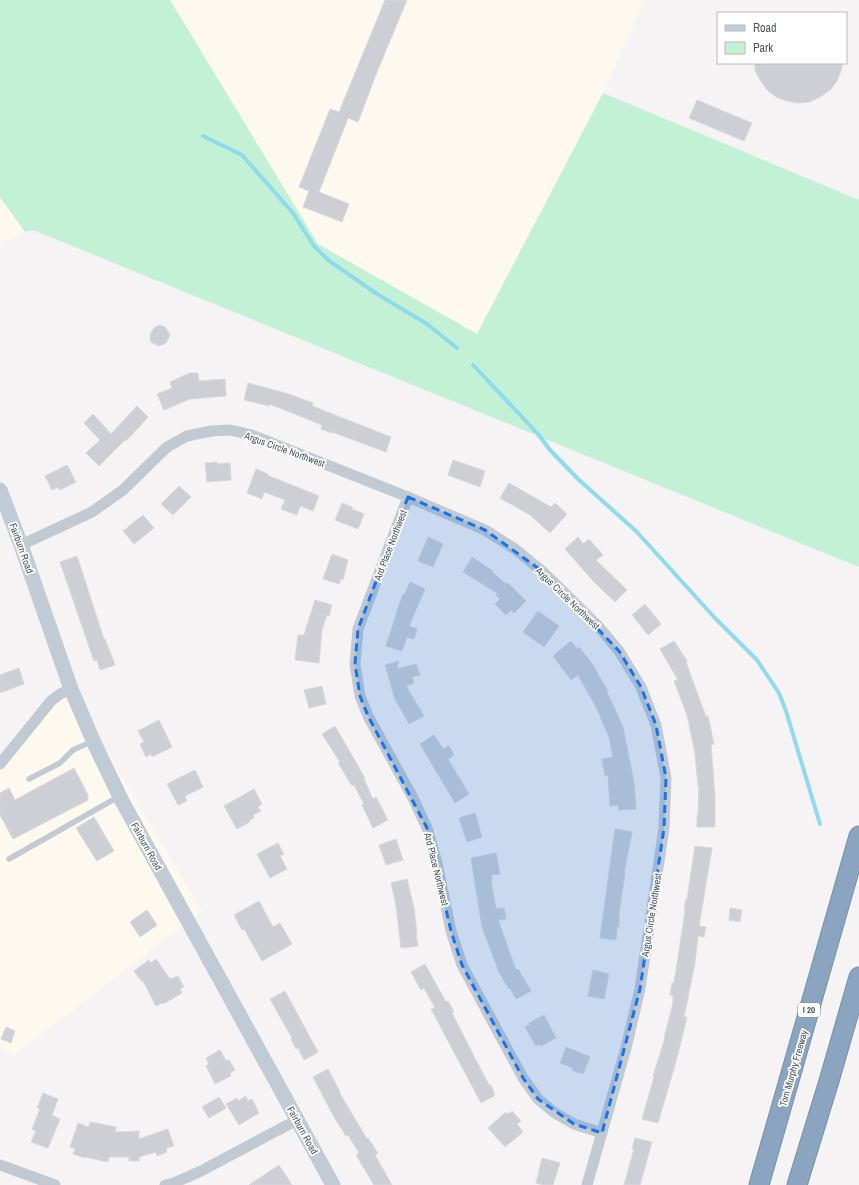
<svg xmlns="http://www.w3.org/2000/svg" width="859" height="1185" viewBox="0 0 859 1185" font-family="'Archivo Narrow',sans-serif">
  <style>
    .commercial { fill: #fdf9ef }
    .green { fill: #c3f1d5 }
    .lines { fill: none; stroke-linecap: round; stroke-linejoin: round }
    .stream { stroke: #90daee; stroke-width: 4 }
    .building { fill: #cdcfd5; stroke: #d7d9de }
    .highway-casing { stroke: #7690ad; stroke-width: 21 }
    .lane { stroke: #c1cad2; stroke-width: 5.5 }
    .street { stroke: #c1cad2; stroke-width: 11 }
    .secondary { stroke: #c1cbd6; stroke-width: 15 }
    .highway { stroke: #8ba5c1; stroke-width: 19 }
    .marked { fill: #1a73e8; fill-opacity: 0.2; stroke: #1a73e8; stroke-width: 3; stroke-dasharray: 8 5; stroke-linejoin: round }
    .labels { text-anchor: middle; stroke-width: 3.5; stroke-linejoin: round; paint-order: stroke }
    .shield { fill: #fff; stroke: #808990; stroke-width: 1 }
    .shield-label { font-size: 9px; font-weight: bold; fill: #4a5661 }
    .street-label { font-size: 10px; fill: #4a5661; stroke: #fff }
  </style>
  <rect width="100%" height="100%" fill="#f5f3f3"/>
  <path class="commercial" d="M 170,0 L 645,0 L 603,93 L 477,334 L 318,244 Z
    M 0,197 L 25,232 L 0,243 Z
    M 68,687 L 202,911 L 13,1056 L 0,1047 L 0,764 Z"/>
  <path class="green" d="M 0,0 L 170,0 L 318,244 L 477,334 L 603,93 L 859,200 L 859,567 L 33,230 L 25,232 L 0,197 Z"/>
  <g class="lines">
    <path class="stream" d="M 203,136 L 242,155 L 293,213 L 303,229 L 314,246 L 328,260 L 377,294 L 427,324 L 457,348
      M 473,365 L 538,434 L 550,450 L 578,479 L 636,531 L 715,618 L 757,660 L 779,693 L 786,711 L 820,824"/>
  </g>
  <path class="building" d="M 385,0 L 407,0 L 377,72 L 358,122 L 348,118 L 319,192 L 349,204 L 342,222 L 303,207 L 309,191 L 299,187 L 330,109 L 339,112 Z
    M 755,63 L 843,63 L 841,71 L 837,81 L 830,90 L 820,97 L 809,102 L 798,103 L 787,101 L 776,97 L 767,90 L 760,80 L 755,70 Z
    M 697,100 L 752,123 L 744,141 L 689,118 Z
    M 159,325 L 165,327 L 170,335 L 166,343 L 159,346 L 151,342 L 150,335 L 154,328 Z
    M 190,373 L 198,373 L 199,381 L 225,379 L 226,396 L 190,399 L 164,410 L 157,394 L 172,388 L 170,382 Z
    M 248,383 L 289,394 L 313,403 L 312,406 L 391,437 L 386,452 L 332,432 L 332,433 L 321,429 L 322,425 L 270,404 L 269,406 L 244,400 Z
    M 137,406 L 148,417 L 126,441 L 125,440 L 99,466 L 86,453 L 100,440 L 84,423 L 93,414 L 111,434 Z
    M 453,460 L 485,471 L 480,487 L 448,475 Z
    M 217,462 L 217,464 L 230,463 L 231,480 L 207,482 L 205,463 Z
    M 67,465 L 76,482 L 60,490 L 58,487 L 52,490 L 45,476 Z
    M 256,469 L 268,474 L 267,475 L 319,496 L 313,511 L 300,506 L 297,515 L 281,509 L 285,500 L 264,492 L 262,499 L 247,493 Z
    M 509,483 L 551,507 L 555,503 L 567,514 L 550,533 L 530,515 L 500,498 Z
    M 179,486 L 191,497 L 173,515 L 161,504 Z
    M 342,503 L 352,507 L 352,509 L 364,514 L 358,529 L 335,520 Z
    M 143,515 L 154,528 L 134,544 L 123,531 Z
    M 428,537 L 443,544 L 433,567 L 418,561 Z
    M 578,537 L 583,544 L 589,539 L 603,555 L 596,560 L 627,590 L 615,602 L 594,582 L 565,549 Z
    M 332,554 L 348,560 L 343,580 L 341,579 L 339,584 L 323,579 Z
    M 77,556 L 104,639 L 105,639 L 115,665 L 100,670 L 97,660 L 94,661 L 60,562 Z
    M 472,557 L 493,571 L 492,572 L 506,584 L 508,583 L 526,601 L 514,613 L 511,610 L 506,615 L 495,604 L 500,599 L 496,595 L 497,593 L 463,572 Z
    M 410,582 L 425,589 L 409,626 L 417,629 L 414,639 L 407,637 L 402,651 L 386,646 L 400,602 L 403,594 L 404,595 Z
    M 315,600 L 332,605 L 329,616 L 327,615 L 322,630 L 319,663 L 295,660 L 298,635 L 304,635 Z
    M 645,604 L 661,624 L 648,635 L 632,615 Z
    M 538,611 L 559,626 L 544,647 L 523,632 Z
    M 571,641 L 577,649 L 579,647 L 593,665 L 599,676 L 608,691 L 607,692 L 623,727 L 634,783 L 636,809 L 619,810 L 618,805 L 610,806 L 608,775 L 605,776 L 602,759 L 613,757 L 609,737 L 596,707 L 578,675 L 571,680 L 553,656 Z
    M 674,641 L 687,661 L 686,662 L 706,717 L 708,716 L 714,744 L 711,745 L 715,796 L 715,827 L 697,827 L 697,815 L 698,816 L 699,786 L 698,786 L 695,754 L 687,715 L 674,681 L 678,680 L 660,649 Z
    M 399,661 L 397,669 L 416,664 L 420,675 L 412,677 L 414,683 L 406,686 L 424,716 L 409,724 L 395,699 L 385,665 Z
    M 19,668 L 24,684 L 0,693 L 0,675 Z
    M 322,686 L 326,704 L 309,708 L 304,690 Z
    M 159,720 L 172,747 L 152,757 L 151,754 L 146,757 L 140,744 L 144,742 L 138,731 Z
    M 335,726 L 365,778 L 364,779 L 373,799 L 376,797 L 388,820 L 373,828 L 362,805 L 364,804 L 354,785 L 352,786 L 338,763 L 340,762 L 322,734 Z
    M 434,735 L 443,749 L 449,746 L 454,755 L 448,759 L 469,794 L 455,803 L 420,744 Z
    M 74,768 L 88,795 L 88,800 L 13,839 L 0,815 L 0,793 L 9,788 L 15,800 Z
    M 195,770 L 203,787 L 185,796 L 187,801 L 178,805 L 167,784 Z
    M 254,789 L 262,804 L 258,807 L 261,811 L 253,815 L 254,818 L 249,821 L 250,822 L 237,829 L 224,806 Z
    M 475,813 L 482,837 L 467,842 L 459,818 Z
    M 94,817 L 114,851 L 97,861 L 76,828 Z
    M 615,829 L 632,832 L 624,873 L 625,873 L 619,914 L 619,927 L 617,927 L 616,940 L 600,938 Z
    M 396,839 L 403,860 L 386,865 L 379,845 Z
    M 278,843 L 284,854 L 280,856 L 287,869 L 270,878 L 257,854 Z
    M 695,846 L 712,848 L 699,926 L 706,927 L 704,937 L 698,936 L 695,963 L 684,1017 L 687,1017 L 677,1058 L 658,1123 L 642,1119 L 654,1077 L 653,1076 L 665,1038 L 664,1038 L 673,1003 L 673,995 L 670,995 L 672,983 L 674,983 L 677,964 L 685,911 L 684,910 L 686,899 L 687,899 Z
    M 496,853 L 500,874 L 492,875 L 492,880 L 491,881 L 496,909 L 504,908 L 506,919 L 498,920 L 516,970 L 518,969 L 531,991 L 516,999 L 510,988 L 509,989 L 499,972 L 482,927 L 471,858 Z
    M 407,879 L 414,908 L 417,933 L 416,933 L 418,946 L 401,948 L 396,906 L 391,883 Z
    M 259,901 L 273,927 L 280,923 L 292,944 L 262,961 L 244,929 L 242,930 L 234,915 Z
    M 730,908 L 742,910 L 740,922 L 729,920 Z
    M 147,910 L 157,925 L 140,937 L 130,922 Z
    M 156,959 L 170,979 L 178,976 L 184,987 L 180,989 L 182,993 L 163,1004 L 162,1003 L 156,1006 L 143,981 L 142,982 L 134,971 L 149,960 L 151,963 Z
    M 425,964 L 446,1002 L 448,1001 L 454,1012 L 452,1013 L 477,1062 L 489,1085 L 491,1085 L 494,1092 L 494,1096 L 481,1103 L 431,1009 L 435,1008 L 424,988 L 421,990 L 411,972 Z
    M 593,970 L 609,974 L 604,999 L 588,996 Z
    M 285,991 L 318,1052 L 304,1060 L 298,1048 L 296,1049 L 291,1039 L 292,1038 L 270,999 Z
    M 544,1015 L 556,1038 L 541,1046 L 540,1044 L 536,1046 L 525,1027 L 530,1025 L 529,1023 Z
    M 6,1027 L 15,1031 L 11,1043 L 1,1039 Z
    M 566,1047 L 590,1057 L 583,1074 L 572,1070 L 573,1068 L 560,1063 Z
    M 220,1050 L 226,1061 L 229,1060 L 235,1070 L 230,1073 L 231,1076 L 215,1084 L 206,1066 L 209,1064 L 206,1058 Z
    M 328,1069 L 340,1092 L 339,1092 L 367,1139 L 368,1138 L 378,1153 L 375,1155 L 392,1185 L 374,1185 L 356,1155 L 359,1153 L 348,1135 L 346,1136 L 334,1117 L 313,1077 Z
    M 43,1093 L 58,1099 L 52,1115 L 60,1119 L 48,1148 L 31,1142 L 36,1131 L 32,1129 L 40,1109 L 37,1108 Z
    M 246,1096 L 248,1101 L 252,1099 L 259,1113 L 239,1125 L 226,1104 L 237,1098 L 238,1101 Z
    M 219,1097 L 226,1108 L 209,1118 L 202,1107 Z
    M 512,1111 L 521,1121 L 517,1124 L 523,1132 L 505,1147 L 488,1128 L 506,1112 L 508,1114 Z
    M 90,1122 L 116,1127 L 115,1132 L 139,1131 L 139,1139 L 168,1129 L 174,1146 L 166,1148 L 167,1152 L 157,1156 L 156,1152 L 139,1157 L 139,1161 L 129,1161 L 129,1157 L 109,1157 L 108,1162 L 85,1157 L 85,1158 L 73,1154 L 75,1149 L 70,1147 L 78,1123 L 88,1127 Z
    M 635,1138 L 652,1142 L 640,1185 L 624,1185 L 634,1149 L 632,1149 Z
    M 542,1158 L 560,1163 L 553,1185 L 543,1185 L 536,1183 Z
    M 279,1165 L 292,1185 L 249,1185 Z"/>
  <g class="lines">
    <g class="highway-casing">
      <path id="highway" d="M 759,1185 L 859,836
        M 797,1185 L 829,1081 L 859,977"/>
    </g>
    <path class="lane" d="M 29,779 L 60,763 L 73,750 L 93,741
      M 9,859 L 118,797"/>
    <path class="street" d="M 408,497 L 358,629 L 355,664 L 360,696 L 368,716 L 413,798 L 427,828 L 437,863 L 451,931 L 462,965 L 523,1078 L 538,1099 L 555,1113 L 574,1124 L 602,1133
      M 21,545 L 92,512 L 123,490 L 167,447 L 187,436 L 211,431 L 230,430 L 252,435 L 408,497 L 485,530 L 515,549 L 542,571 L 598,626 L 619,651 L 641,687 L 656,725 L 666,778 L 664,828 L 640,989 L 626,1048 L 587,1185
      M 0,764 L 51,701 L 60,694 L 71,689
      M 0,1165 L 55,1185
      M 165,1185 L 174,1183 L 201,1171 L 297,1120"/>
    <path class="secondary" d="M 0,490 L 21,545 L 71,689 L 95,745 L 122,801 L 333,1185"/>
    <use href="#highway" class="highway"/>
  </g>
  <path class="marked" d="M 408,497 L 485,530 L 542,571 L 619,651 L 641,687 L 656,725 L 666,778 L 664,828 L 640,989 L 602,1133 L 574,1124 L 538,1099 L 523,1078 L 462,965 L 451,931 L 427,828 L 368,716 L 360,696 L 355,664 L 358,629 Z"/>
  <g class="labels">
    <rect class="shield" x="798" y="1003" width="22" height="14" rx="3"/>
    <g class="shield-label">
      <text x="809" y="1013">I 20</text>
    </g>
    <g class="street-label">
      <text transform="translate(285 449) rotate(20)" y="4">Argus Circle Northwest</text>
      <text transform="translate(390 545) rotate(-69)" y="4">Ard Place Northwest</text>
      <text transform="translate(22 548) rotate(70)" y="4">Fairburn Road</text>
      <text transform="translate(568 598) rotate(44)" y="4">Argus Circle Northwest</text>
      <text transform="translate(147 846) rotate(61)" y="4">Fairburn Road</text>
      <text transform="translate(437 869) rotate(76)" y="4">Ard Place Northwest</text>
      <text transform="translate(651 915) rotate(-81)" y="4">Argus Circle Northwest</text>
      <text transform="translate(793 1068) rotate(-74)" y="4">Tom Murphy Freeway</text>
      <text transform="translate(303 1130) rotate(61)" y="4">Fairburn Road</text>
    </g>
  </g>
  <rect x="717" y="12" width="130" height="52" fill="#ffffff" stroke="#b7bbc0"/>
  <rect x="725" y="25" width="20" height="6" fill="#c1cbd6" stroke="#b7bbc0"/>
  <text x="753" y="32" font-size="12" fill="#4a5661">Road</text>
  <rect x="725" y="42" width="20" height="12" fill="#c3f1d5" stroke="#b7bbc0"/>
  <text x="753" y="52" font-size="12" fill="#4a5661">Park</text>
</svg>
